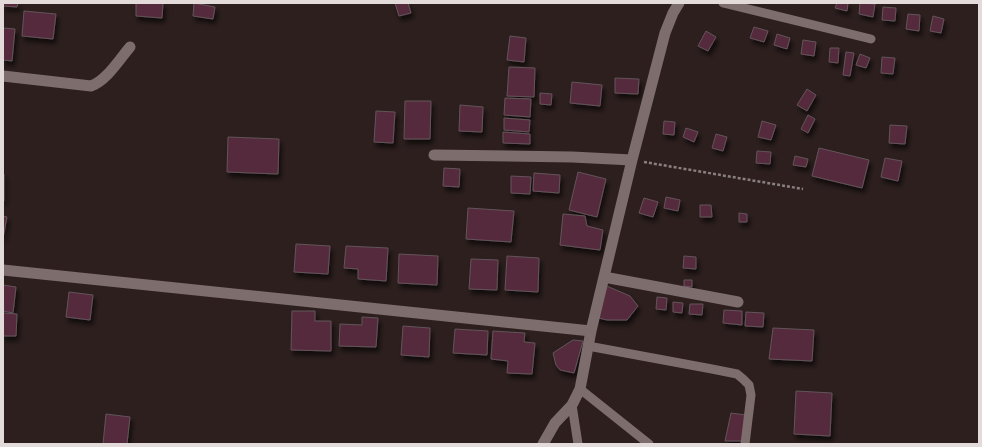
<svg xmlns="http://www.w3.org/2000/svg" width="982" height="447" viewBox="0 0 982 447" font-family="Inter,sans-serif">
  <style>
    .building { fill: #572a3e; stroke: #625459; filter: url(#shadow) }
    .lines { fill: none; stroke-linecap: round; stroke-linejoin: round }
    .path { stroke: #8a7f7f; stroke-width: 2.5; stroke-dasharray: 3 2; stroke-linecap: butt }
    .service { stroke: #7d6d6c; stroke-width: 9 }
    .minor { stroke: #7d6d6c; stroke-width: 11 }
  </style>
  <defs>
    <filter id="shadow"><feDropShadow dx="2.5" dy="4.5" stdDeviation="2" flood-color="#0009"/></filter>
  </defs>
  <rect width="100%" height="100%" fill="#2c1f1e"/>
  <path class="building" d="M 3,3 L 18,3 L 17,7 L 3,6 Z
    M 136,3 L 163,3 L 162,18 L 136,16 Z
    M 194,3 L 215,7 L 213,19 L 193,16 Z
    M 395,3 L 408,3 L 411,13 L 399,16 Z
    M 837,3 L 848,3 L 847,11 L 835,8 Z
    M 860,3 L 875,4 L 873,17 L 859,14 Z
    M 883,7 L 896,8 L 895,21 L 882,20 Z
    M 24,11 L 56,14 L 53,39 L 22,36 Z
    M 908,14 L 920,15 L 919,31 L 906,29 Z
    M 933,16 L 944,19 L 941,33 L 930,31 Z
    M 754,27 L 768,31 L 764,42 L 750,38 Z
    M 3,28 L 15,29 L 12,61 L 3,60 Z
    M 706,31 L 716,37 L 708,51 L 698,46 Z
    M 777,34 L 790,38 L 787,49 L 774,45 Z
    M 510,36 L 526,38 L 524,62 L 507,60 Z
    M 803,40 L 816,42 L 814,56 L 801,54 Z
    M 830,48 L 839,48 L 838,63 L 829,62 Z
    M 846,52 L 854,53 L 850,76 L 843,75 Z
    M 860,54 L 870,58 L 866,68 L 856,65 Z
    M 882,57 L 895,58 L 893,74 L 881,73 Z
    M 509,67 L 535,68 L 534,97 L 507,96 Z
    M 615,78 L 639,79 L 638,94 L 615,93 Z
    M 572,82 L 602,85 L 600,106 L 570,103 Z
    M 807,89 L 816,95 L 807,111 L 797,105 Z
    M 540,93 L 552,94 L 551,105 L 540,104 Z
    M 505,98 L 531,99 L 530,117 L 504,115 Z
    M 405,101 L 431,101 L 430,139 L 404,139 Z
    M 460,105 L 483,107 L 482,132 L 459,131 Z
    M 376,111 L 395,112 L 393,143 L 374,142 Z
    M 808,115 L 815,119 L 808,133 L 801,129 Z
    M 504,118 L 530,120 L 529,132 L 504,130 Z
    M 664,121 L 675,122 L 674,135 L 663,134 Z
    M 762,121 L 776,125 L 771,140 L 758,137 Z
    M 890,125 L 907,126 L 905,144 L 889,143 Z
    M 686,128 L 698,132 L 694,142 L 683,137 Z
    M 503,132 L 530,134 L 530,144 L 503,143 Z
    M 716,134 L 727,137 L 723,151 L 712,148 Z
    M 228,137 L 279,139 L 278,174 L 227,172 Z
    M 819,148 L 869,160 L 862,188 L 812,176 Z
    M 757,151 L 771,152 L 770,164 L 756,163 Z
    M 795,156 L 808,159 L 806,167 L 793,165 Z
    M 885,158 L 902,161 L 898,181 L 881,177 Z
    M 444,168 L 460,169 L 459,187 L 443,186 Z
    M 578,172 L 606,179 L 597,217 L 569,210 Z
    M 534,173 L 560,175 L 559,193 L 533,191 Z
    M 3,174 L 4,174 L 4,201 L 3,201 Z
    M 511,176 L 531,177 L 530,194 L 511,193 Z
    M 666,197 L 680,200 L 678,211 L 664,208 Z
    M 644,198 L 658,202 L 653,217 L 639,213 Z
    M 700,205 L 711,205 L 712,217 L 700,217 Z
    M 468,208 L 514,211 L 511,242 L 466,239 Z
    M 739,213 L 747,214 L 747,222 L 739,222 Z
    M 563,214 L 585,216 L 587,226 L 603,230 L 600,250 L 560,245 Z
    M 3,216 L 7,217 L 3,238 Z
    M 296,244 L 330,246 L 328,274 L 294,272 Z
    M 346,246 L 388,248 L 386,281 L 358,279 L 358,269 L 344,268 Z
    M 399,254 L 438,256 L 437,285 L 398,283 Z
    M 507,256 L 539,258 L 538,292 L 505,290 Z
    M 684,256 L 696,257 L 696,269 L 683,268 Z
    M 471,259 L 498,260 L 497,290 L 469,289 Z
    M 684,280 L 692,280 L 692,287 L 684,286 Z
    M 602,284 L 630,296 L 638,306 L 627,320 L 607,320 L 594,317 Z
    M 3,285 L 16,287 L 13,313 L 3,311 Z
    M 69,292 L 93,295 L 90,320 L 66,317 Z
    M 657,297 L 667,298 L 666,310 L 656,309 Z
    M 673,302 L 683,303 L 682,313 L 673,312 Z
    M 690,304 L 703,304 L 702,315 L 689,314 Z
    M 724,310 L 742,311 L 742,325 L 723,323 Z
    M 292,311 L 315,311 L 315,321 L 331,321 L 331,351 L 291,350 Z
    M 746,312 L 764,313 L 763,327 L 745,326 Z
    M 3,313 L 17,314 L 16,336 L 3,336 Z
    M 362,317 L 378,318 L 376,347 L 339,346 L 340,324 L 362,325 Z
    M 403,326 L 430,328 L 429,357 L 401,355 Z
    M 773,328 L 814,330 L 812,361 L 769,359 Z
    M 455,329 L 488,331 L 487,355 L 453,353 Z
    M 493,331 L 525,333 L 524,342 L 535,343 L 532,374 L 507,373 L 508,361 L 491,359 Z
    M 573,340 L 583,341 L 574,373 L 560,370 L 556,365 L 553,353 Z
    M 796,391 L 832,393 L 830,436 L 794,434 Z
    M 731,413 L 746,415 L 742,441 L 725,441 Z
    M 106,414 L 130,417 L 127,444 L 103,444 Z"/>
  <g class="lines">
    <path class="path" d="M 644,162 L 803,189"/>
    <path class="service" d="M 723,3 L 871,39
      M 588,346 L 712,369 L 737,374 L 743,379 L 749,385 L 751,395 L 745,444
      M 580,389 L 649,444
      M 572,405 L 578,444"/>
    <path class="minor" d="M 3,76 L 91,86 C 106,81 119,60 130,47
      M 434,155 L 572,157 L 632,160
      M 3,270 L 591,331
      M 604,277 L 738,302
      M 543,444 L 555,423 L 572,405 L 580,389 L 591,331 L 632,160 L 665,33 L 673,13 L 679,3"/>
  </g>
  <rect width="982" height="447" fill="none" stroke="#e3dada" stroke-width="8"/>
</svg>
